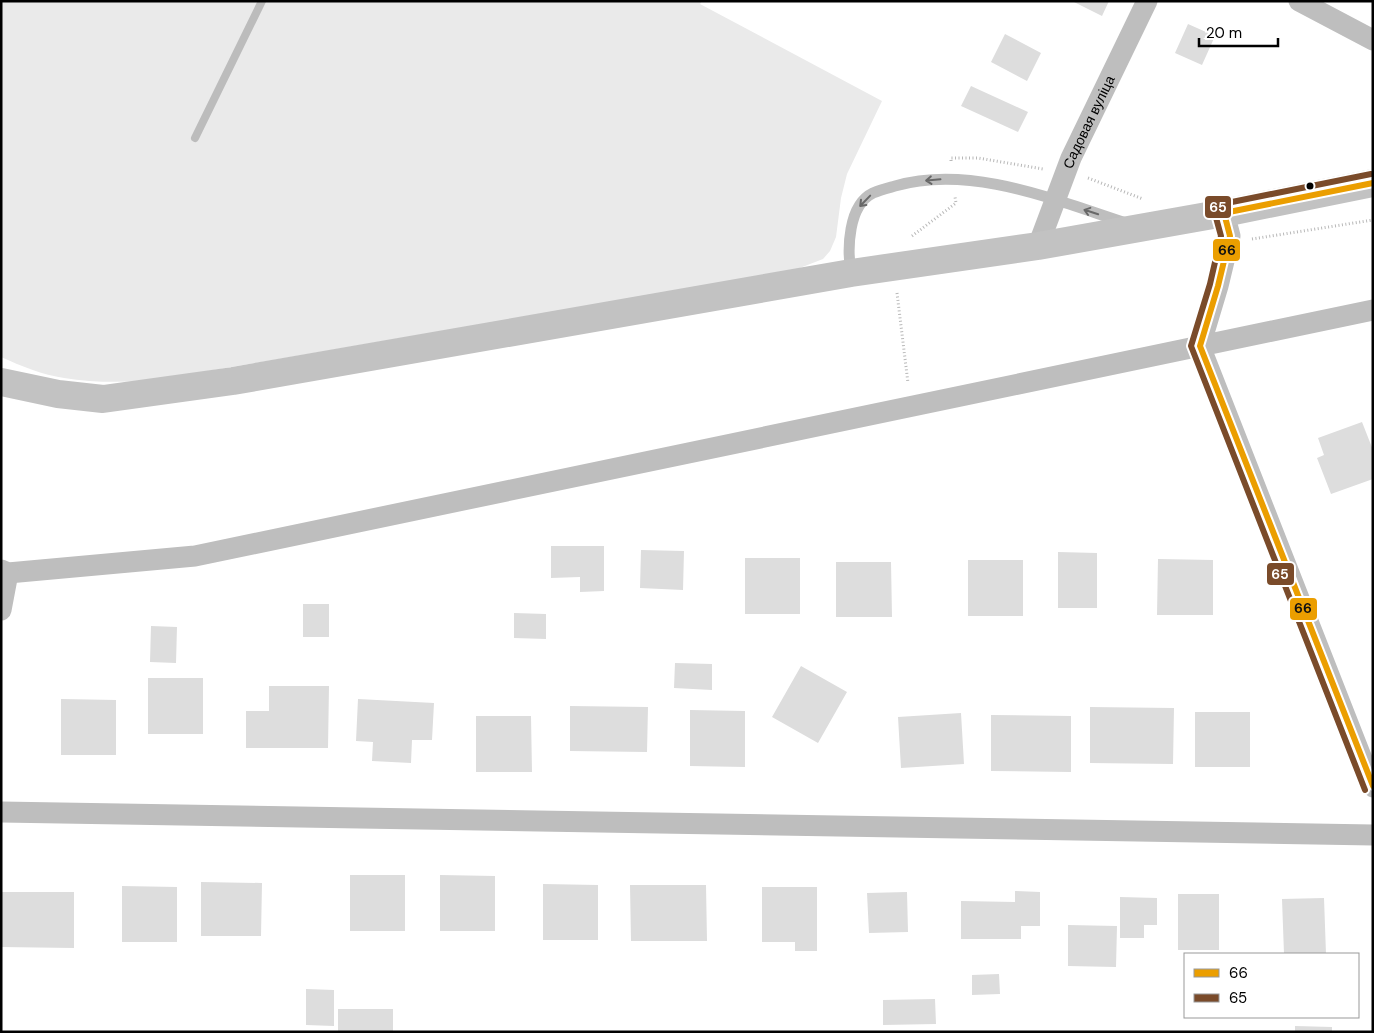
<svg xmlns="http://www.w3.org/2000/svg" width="1374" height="1033" viewBox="0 0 1374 1033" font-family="'DM Sans',sans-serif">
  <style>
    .green { fill: #eaeaea }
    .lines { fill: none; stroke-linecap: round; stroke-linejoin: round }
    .stream { stroke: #bcbcbc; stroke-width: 8 }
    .building { fill: #ddd }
    .path { stroke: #b8b8b8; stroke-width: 3; stroke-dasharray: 1 2.5; stroke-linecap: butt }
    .lane { stroke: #bebebe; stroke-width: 11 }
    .street { stroke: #bebebe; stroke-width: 21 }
    .secondary { stroke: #c2c2c2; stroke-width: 28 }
    .bus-1-casing { stroke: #fff; stroke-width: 10 }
    .bus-2-casing { stroke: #fff; stroke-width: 10 }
    .bus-1 { stroke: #eb9e00; stroke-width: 6 }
    .bus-2 { stroke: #7a4b2a; stroke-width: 6 }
    .oneway { stroke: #686868 }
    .bus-dot { fill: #000; stroke: #fff; stroke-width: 2 }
    .labels { text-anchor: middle; stroke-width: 4; stroke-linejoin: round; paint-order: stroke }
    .street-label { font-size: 14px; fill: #000; stroke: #fff }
    .line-badge { stroke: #fff; stroke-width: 2 }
    .badge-label { font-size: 14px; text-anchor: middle; font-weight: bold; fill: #fff }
    .pale-badge-label { font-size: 14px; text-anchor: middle; font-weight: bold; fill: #111 }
  </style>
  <rect width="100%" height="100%" fill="#fff"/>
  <path class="green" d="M 1,1 L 702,1 L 700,4 L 882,101 L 847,174 L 841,198 L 836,237 L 830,251 L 823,259 L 792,271 L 150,381 C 122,382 92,383 64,378 C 43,375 21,366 1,357 Z"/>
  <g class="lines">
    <path class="stream" d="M 195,138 L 262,1"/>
  </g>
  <path class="building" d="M 1072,1 L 1109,1 L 1102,16 Z
    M 1188,24 L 1215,36 L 1202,65 L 1175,53 Z
    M 1005,34 L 1041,53 L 1027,81 L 991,62 Z
    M 971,86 L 1028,112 L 1018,132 L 961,106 Z
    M 1362,422 L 1373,450 L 1373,479 L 1331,494 L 1317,458 L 1324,455 L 1318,438 Z
    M 551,546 L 604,546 L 604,591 L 580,592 L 580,577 L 551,578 Z
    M 641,550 L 684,551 L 683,590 L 640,588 Z
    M 1058,552 L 1097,553 L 1097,608 L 1058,608 Z
    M 745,558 L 800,558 L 800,614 L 745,614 Z
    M 1158,559 L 1213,560 L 1213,615 L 1157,615 Z
    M 968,560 L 1023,560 L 1023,616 L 968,616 Z
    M 836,562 L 891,562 L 892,617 L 836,617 Z
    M 303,604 L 329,604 L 329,637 L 303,637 Z
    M 514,613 L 546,614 L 546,639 L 514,638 Z
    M 151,626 L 177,627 L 176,663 L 150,662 Z
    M 675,663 L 712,664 L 712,690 L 674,688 Z
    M 801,666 L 847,692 L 818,743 L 772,717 Z
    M 148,678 L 203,678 L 203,734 L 148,734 Z
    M 269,686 L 329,686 L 328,748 L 246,748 L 246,711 L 269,711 Z
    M 61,699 L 116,700 L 116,755 L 61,755 Z
    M 358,699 L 434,703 L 432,740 L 412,740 L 411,763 L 372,761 L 373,742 L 356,741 Z
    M 570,706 L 648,707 L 647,752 L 570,751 Z
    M 1090,707 L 1174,708 L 1173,764 L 1090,763 Z
    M 690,710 L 745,711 L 745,767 L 690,766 Z
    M 1195,712 L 1250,712 L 1250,767 L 1195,767 Z
    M 961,713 L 964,764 L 901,768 L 898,717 Z
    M 991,715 L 1071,716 L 1071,772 L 991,771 Z
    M 476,716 L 531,716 L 532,772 L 476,772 Z
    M 350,875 L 405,875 L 405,931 L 350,931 Z
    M 440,875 L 495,876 L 495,931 L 440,931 Z
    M 201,882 L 262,883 L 261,936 L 201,936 Z
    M 543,884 L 598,885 L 598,940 L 543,940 Z
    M 630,885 L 706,885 L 707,941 L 631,941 Z
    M 122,886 L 177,887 L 177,942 L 122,942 Z
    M 762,887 L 817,887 L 817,951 L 795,951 L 795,942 L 762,942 Z
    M 1015,891 L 1040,892 L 1040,926 L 1021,926 L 1021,939 L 961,939 L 961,901 L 1015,902 Z
    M 1,892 L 74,892 L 74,948 L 1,947 Z
    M 907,892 L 908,932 L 869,933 L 867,893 Z
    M 1178,894 L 1219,894 L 1219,950 L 1178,950 Z
    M 1120,897 L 1157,898 L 1157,925 L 1144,925 L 1144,938 L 1120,938 Z
    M 1324,898 L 1326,954 L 1284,954 L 1282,899 Z
    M 1068,925 L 1117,926 L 1116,967 L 1068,966 Z
    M 999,974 L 1000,994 L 972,995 L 972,975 Z
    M 306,989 L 334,990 L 334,1026 L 306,1025 Z
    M 935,999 L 936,1024 L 883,1025 L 883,1000 Z
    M 338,1009 L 393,1009 L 393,1032 L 338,1032 Z
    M 1295,1026 L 1332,1027 L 1332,1032 L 1295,1032 Z"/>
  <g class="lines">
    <path class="path" d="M 951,161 L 951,158 L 978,158 L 1043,169
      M 1088,178 L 1143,199
      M 912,236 L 956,203 L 955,197
      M 1252,239 L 1373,220
      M 897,293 L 908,383"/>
    <path class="lane" d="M 851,273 C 847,249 848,205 873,193 C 880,190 888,188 895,186 C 970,164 1055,200 1126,223"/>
    <g class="street">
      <path d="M 1299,1 L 1373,40"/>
      <path d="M 1224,213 L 1230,236 L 1218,286 L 1200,346 L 1373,787"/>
      <path id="s1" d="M 1038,246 L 1071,158 L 1147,1"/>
      <path d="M 1,570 L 8,573 L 195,556 L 1373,310"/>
      <path d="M 1,610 L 8,573"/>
      <path d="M 1,812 L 1373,835"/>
    </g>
    <path class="secondary" d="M 1,382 L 58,394 L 103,399 L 233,381 L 851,273 L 1038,246 L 1224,213 L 1373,183"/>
    <g class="bus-1-casing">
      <path id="bus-1" d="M 1373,183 L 1224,213 L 1230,236 L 1218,286 L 1200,346 L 1373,786"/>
    </g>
    <g class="bus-2-casing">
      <path id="bus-2" d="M 1365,790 L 1191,346 L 1210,284 L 1221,236 L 1215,214 L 1218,207 L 1222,204 L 1371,174"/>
    </g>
    <use href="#bus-1" class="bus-1"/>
    <use href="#bus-2" class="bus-2"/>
  </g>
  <defs><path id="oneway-shaft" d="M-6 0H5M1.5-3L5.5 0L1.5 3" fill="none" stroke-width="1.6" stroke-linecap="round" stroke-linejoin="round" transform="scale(1.25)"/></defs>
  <g class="oneway">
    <use href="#oneway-shaft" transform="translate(933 180) rotate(175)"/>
    <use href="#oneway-shaft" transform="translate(865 201) rotate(134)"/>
    <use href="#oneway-shaft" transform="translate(1091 212) rotate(-162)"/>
  </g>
  <circle class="bus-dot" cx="1310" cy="186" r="4.5"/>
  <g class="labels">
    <g class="street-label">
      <text dy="5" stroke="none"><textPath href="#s1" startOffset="134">Садовая вуліца</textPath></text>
    </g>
  </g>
  <g class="line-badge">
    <rect x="1204" y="195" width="28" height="24" rx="5" fill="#7a4b2a"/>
    <rect x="1212" y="238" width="29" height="24" rx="5" fill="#eb9e00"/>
    <rect x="1266" y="562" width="29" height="24" rx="5" fill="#7a4b2a"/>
    <rect x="1289" y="597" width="29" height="24" rx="5" fill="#eb9e00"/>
  </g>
  <g class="badge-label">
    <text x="1218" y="212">65</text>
    <text x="1280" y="579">65</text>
  </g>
  <g class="pale-badge-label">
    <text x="1227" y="255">66</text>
    <text x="1303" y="613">66</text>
  </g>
  <rect width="1374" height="1033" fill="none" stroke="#000000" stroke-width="5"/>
  <rect x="1184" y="953" width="175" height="65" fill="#ffffff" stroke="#999999"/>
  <rect x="1194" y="969" width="25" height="8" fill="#eb9e00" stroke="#999999"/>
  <text x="1229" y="978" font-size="15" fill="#000000">66</text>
  <rect x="1194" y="994" width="25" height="8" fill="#7a4b2a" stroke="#999999"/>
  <text x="1229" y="1003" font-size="15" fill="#000000">65</text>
  <path d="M1199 38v8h79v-8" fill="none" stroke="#000000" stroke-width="2.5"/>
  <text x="1206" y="38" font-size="15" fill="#000000" stroke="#ffffff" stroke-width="4" paint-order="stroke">20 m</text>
</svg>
